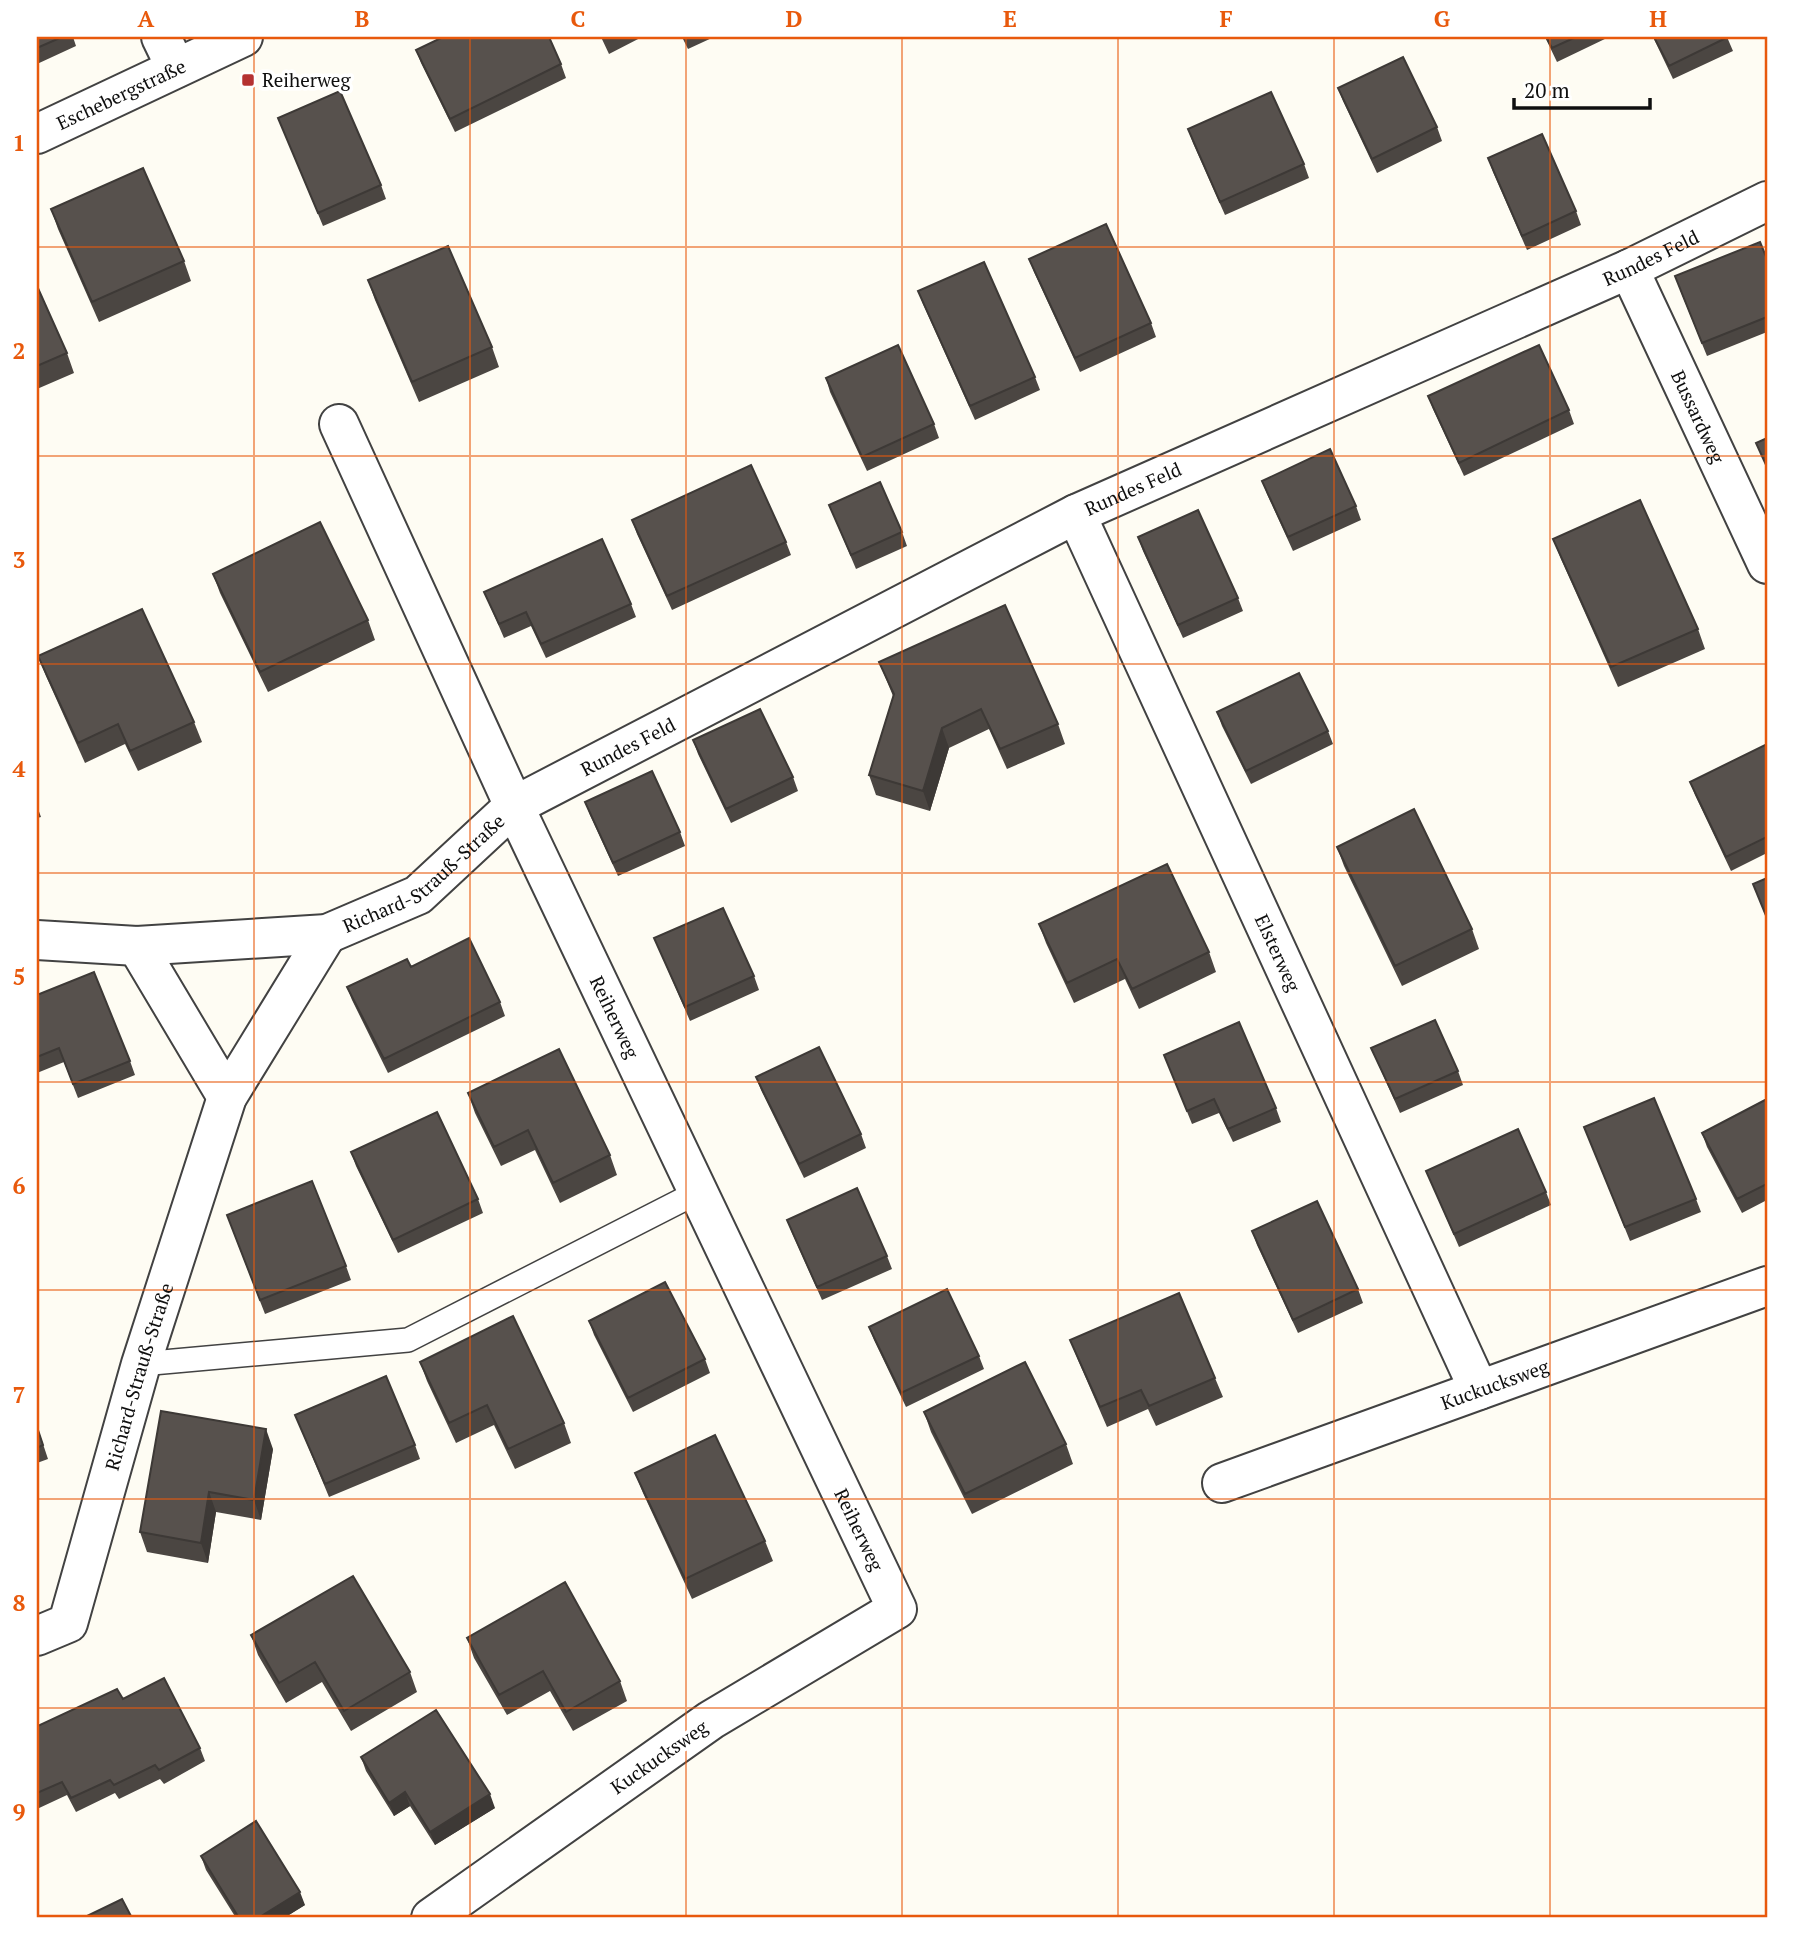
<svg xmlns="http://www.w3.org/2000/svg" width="1804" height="1955" viewBox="0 0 1804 1955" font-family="'PT Serif',serif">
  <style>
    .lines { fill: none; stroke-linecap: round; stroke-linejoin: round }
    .lane-casing { stroke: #424242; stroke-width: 26 }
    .street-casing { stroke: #424242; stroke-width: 42 }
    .lane { stroke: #fff; stroke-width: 23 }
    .street { stroke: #fff; stroke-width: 38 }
    .wall { fill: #4b4642 }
    .shaded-wall { fill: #3d3936 }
    .building { fill: #57514d; stroke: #3d3936; stroke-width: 2 }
    .grid { fill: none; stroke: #e8590c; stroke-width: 2; stroke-opacity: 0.55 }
    .poi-dot { fill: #b53232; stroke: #fff; stroke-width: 2.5 }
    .labels { text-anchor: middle; stroke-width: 7; stroke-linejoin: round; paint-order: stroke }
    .poi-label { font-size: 19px; fill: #0f0f0f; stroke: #fff; text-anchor: start }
    .street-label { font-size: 19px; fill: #0f0f0f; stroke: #fff }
    .neatline { fill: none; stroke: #e8590c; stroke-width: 2.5 }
    .grid-label { font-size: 23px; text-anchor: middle; font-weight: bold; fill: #e8590c }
  </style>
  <rect width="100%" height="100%" fill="#fefcf3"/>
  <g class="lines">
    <g class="lane-casing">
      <path id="lane" d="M 141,1364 L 408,1340 L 698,1192"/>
    </g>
    <g class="street-casing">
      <g id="street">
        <path d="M 161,37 L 176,68"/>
        <path id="s1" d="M 37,134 L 243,37"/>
        <path id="s2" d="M 1629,269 L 1767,564"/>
        <path id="s3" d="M 339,424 L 514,806 L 897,1609 L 711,1720 L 431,1918"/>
        <path id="s4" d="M 1076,514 L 1479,1390"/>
        <path id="s5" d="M 37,940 L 137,946 L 327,934 L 418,895 L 514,806 L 1076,514 L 1629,269 L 1767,201"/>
        <path d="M 137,946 L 227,1097"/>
        <path id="s6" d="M 1222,1483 L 1767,1286"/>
        <path id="s7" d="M 37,1636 L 68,1623 L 141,1364 L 227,1097 L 327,934"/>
      </g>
    </g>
    <use href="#lane" class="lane"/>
    <use href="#street" class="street"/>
  </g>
  <path class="wall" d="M 37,37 L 73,37 L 76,46 L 37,64 Z
    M 601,37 L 642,37 L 609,54 Z
    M 682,37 L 714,37 L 688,49 Z
    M 1545,37 L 1609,37 L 1557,62 Z
    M 1653,37 L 1727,37 L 1733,51 L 1673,79 Z
    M 416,50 L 561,64 L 566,78 L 455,132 L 421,63 Z
    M 1338,88 L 1437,127 L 1442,141 L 1377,173 L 1343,101 Z
    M 278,118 L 381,185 L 386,199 L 323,226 Z
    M 1188,129 L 1304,164 L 1309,178 L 1225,215 L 1193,143 Z
    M 1488,158 L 1576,211 L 1581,225 L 1527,250 L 1493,172 Z
    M 51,209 L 184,261 L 191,281 L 99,322 L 58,229 Z
    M 1029,259 L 1151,323 L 1156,337 L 1080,372 L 1034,272 Z
    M 1767,259 L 1767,332 L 1707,356 L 1680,290 Z
    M 368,280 L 492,347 L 499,367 L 419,402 L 375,300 Z
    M 37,286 L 67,353 L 74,373 L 37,389 Z
    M 918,291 L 1035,377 L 1040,390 L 975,420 L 923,304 Z
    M 826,378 L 934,424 L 939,438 L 867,471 L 830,392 Z
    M 1428,396 L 1569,410 L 1574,424 L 1464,476 L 1433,409 Z
    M 1262,481 L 1356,506 L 1361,520 L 1293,551 L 1267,494 Z
    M 829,505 L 902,532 L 907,546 L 856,569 Z
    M 632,520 L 786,542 L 791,555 L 672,610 L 637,534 Z
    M 1138,537 L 1238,598 L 1243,611 L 1183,638 L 1143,551 Z
    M 1553,539 L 1698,629 L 1705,649 L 1618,687 L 1561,559 Z
    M 213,574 L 368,620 L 375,640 L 268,692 L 220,593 Z
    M 484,592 L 631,604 L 636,617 L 546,658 L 531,626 L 504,638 Z
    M 38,656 L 194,722 L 202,742 L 138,771 L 125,744 L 85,763 L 46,676 Z
    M 879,662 L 1058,724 L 1065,744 L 1007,769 L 989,729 L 949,748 L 930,811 L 876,795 L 869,775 L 893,696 Z
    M 1217,712 L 1328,731 L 1333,744 L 1251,784 L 1222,726 Z
    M 693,740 L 793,777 L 798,791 L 731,823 L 698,754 Z
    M 1767,744 L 1767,853 L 1731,871 L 1695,795 L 1690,782 Z
    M 585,802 L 680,832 L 685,846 L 618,876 L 590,815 Z
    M 37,806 L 41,817 L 37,818 Z
    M 1337,847 L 1472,929 L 1479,949 L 1402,986 L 1344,866 Z
    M 1039,924 L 1209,952 L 1216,972 L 1139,1009 L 1125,979 L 1074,1003 L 1046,943 Z
    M 654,938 L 754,976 L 759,990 L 690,1021 Z
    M 411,967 L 500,1002 L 505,1016 L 388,1073 L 352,1000 L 347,987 Z
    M 37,995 L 130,1061 L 135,1075 L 78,1098 L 64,1062 L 37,1073 Z
    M 1371,1048 L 1458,1071 L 1463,1085 L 1400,1113 Z
    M 1164,1055 L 1276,1108 L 1281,1122 L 1233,1142 L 1219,1113 L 1192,1124 Z
    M 756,1077 L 861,1134 L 866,1148 L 804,1178 L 761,1090 Z
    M 468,1093 L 610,1155 L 617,1175 L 560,1203 L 535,1150 L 501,1166 L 475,1113 Z
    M 1767,1099 L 1767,1200 L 1742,1213 L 1707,1147 L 1702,1133 Z
    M 1584,1127 L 1696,1199 L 1701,1212 L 1630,1241 Z
    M 351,1152 L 478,1199 L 483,1213 L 398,1253 L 356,1166 Z
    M 1426,1171 L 1546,1192 L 1551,1205 L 1459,1247 Z
    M 787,1220 L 887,1256 L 892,1269 L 822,1300 L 792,1233 Z
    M 232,1229 L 346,1266 L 351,1280 L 265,1314 Z
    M 1252,1231 L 1358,1289 L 1363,1303 L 1298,1333 L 1257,1245 Z
    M 589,1321 L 705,1359 L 710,1373 L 633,1412 L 594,1335 Z
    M 869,1327 L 979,1356 L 984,1369 L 906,1407 L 874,1340 Z
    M 1070,1340 L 1215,1378 L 1223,1397 L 1156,1426 L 1148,1409 L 1107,1427 L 1078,1360 Z
    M 420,1362 L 564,1423 L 571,1443 L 515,1469 L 494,1425 L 456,1443 L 427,1381 Z
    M 924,1412 L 1066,1444 L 1073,1464 L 972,1514 L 931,1432 Z
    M 295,1415 L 415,1445 L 420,1459 L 329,1497 Z
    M 37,1426 L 48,1459 L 37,1463 Z
    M 273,1449 L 261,1520 L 216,1512 L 208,1563 L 147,1552 L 140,1532 Z
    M 635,1473 L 765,1541 L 773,1561 L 692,1599 L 643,1493 Z
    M 251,1635 L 410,1672 L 417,1692 L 351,1731 L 322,1682 L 286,1703 L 258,1655 Z
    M 467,1638 L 620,1681 L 627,1701 L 573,1731 L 550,1691 L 507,1715 L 474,1658 Z
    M 123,1699 L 200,1748 L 205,1761 L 164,1784 L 160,1779 L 119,1799 L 115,1793 L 76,1812 L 67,1795 L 37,1809 L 37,1724 L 38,1726 Z
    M 361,1757 L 495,1808 L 435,1845 L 410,1806 L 394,1816 L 366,1771 Z
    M 201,1856 L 305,1905 L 284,1918 L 236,1918 L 206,1870 Z"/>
  <path class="shaded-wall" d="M 942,728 L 949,748 L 930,811 L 923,791 Z
    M 266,1429 L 273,1449 L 261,1520 L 254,1500 Z
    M 209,1492 L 216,1512 L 208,1563 L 201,1543 Z
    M 405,1792 L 410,1806 L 394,1816 L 389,1803 Z
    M 490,1794 L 495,1808 L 435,1845 L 430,1832 Z
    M 300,1892 L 305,1905 L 284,1918 L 258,1918 Z"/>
  <path class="building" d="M 37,37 L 62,37 L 37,48 Z
    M 443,37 L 549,37 L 561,64 L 450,119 L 416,50 Z
    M 1546,37 L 1576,37 L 1552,48 Z
    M 1654,37 L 1728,37 L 1669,66 Z
    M 1403,57 L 1437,127 L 1372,159 L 1338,88 Z
    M 340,91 L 381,185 L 318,213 L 278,118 Z
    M 1271,92 L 1304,164 L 1220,202 L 1188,129 Z
    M 1542,134 L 1576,211 L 1522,236 L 1488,158 Z
    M 143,168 L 184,261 L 92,302 L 51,209 Z
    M 1106,224 L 1151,323 L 1075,358 L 1029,259 Z
    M 1760,242 L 1767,259 L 1767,317 L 1702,343 L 1675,276 Z
    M 448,246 L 492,347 L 412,382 L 368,280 Z
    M 984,262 L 1035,377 L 970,406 L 918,291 Z
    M 37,286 L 67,353 L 37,366 Z
    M 898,345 L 934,424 L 862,457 L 826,378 Z
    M 1539,345 L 1569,410 L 1459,463 L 1428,396 Z
    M 1767,438 L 1767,467 L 1756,443 Z
    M 1330,449 L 1356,506 L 1288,537 L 1262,481 Z
    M 751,465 L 786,542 L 667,596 L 632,520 Z
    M 880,482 L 902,532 L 851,555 L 829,505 Z
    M 1640,500 L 1698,629 L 1611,667 L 1553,539 Z
    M 1198,510 L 1238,598 L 1178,625 L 1138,537 Z
    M 320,522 L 368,620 L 260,672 L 213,574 Z
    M 602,539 L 631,604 L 541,644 L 526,612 L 499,624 L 484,592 Z
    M 1005,605 L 1058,724 L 1000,749 L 981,709 L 942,728 L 923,791 L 869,775 L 894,694 L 879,662 Z
    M 142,609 L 194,722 L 130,751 L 118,724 L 78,743 L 38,656 Z
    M 1299,673 L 1328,731 L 1246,771 L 1217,712 Z
    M 760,709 L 793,777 L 726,809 L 693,740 Z
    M 1767,744 L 1767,837 L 1726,857 L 1690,782 Z
    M 652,771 L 680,832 L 613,863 L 585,802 Z
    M 1414,809 L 1472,929 L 1395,966 L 1337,847 Z
    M 1167,864 L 1209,952 L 1132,989 L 1117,959 L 1067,983 L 1039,924 Z
    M 1767,878 L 1767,918 L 1753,884 Z
    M 723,908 L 754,976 L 685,1007 L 654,938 Z
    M 469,938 L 500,1002 L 384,1059 L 347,987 L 407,959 L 411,967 Z
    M 94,972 L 130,1061 L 73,1084 L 59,1048 L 37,1057 L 37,995 Z
    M 1435,1020 L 1458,1071 L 1395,1099 L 1371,1048 Z
    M 1239,1022 L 1276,1108 L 1228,1129 L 1214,1099 L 1187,1111 L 1164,1055 Z
    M 819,1047 L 861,1134 L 799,1164 L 756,1077 Z
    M 559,1049 L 610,1155 L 553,1183 L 528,1130 L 494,1147 L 468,1093 Z
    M 1654,1098 L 1696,1199 L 1625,1227 L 1584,1127 Z
    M 1767,1099 L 1767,1184 L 1737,1199 L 1702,1133 Z
    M 437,1112 L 478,1199 L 393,1240 L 351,1152 Z
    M 1518,1129 L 1546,1192 L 1454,1234 L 1426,1171 Z
    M 312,1181 L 346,1266 L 260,1300 L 227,1215 Z
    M 857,1188 L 887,1256 L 817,1287 L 787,1220 Z
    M 1317,1201 L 1358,1289 L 1293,1320 L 1252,1231 Z
    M 665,1282 L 705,1359 L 628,1398 L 589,1321 Z
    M 947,1289 L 979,1356 L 901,1393 L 869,1327 Z
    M 1179,1293 L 1215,1378 L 1149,1406 L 1141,1390 L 1100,1407 L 1070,1340 Z
    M 513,1316 L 564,1423 L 508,1449 L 487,1405 L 449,1423 L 420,1362 Z
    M 1025,1362 L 1066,1444 L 965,1494 L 924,1412 Z
    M 386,1376 L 415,1445 L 325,1484 L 295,1415 Z
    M 161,1411 L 266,1429 L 254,1500 L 209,1492 L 201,1543 L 140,1532 Z
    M 37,1427 L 43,1445 L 37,1448 Z
    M 715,1435 L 765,1541 L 685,1579 L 635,1473 Z
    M 353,1576 L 410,1672 L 344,1711 L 315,1662 L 279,1683 L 251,1635 Z
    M 565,1582 L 620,1681 L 566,1712 L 543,1671 L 499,1695 L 467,1638 Z
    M 164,1678 L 200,1748 L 159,1770 L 155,1765 L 114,1785 L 110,1780 L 71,1798 L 62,1782 L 37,1793 L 37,1724 L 38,1726 L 117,1689 L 123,1699 Z
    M 436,1710 L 490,1794 L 430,1832 L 405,1792 L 389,1803 L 361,1757 Z
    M 256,1821 L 300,1892 L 258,1918 L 239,1918 L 201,1856 Z
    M 122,1899 L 132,1918 L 83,1918 Z"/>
  <path class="grid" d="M 254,37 L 254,1918M 470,37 L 470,1918M 686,37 L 686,1918M 902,37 L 902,1918M 1118,37 L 1118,1918M 1334,37 L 1334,1918M 1550,37 L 1550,1918M 37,247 L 1767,247M 37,456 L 1767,456M 37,664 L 1767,664M 37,873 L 1767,873M 37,1082 L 1767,1082M 37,1290 L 1767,1290M 37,1499 L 1767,1499M 37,1708 L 1767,1708"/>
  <rect class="poi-dot" x="241" y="73" width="14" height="14" rx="3.5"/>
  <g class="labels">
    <g class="poi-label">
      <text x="262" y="87">Reiherweg</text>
    </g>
    <g class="street-label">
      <text dy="7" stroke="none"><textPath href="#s1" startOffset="93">Eschebergstraße</textPath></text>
      <text dy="7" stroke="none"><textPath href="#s5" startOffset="1783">Rundes Feld</textPath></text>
      <text dy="7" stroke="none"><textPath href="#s2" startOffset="163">Bussardweg</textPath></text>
      <text dy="7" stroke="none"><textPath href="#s5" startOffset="1216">Rundes Feld</textPath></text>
      <text dy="7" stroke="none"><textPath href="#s5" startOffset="649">Rundes Feld</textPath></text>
      <text dy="7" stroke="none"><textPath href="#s5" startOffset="406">Richard-Strauß-Straße</textPath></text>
      <text dy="7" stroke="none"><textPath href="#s4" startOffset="483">Elsterweg</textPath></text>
      <text dy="7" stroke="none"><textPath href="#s3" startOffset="654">Reiherweg</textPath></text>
      <text dy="7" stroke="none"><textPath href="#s7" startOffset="290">Richard-Strauß-Straße</textPath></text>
      <text dy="7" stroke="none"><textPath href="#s6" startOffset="290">Kuckucksweg</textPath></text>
      <text dy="7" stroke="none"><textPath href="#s3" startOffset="1222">Reiherweg</textPath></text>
      <text transform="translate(659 1757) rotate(-35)" y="7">Kuckucksweg</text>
    </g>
  </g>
  <rect width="1804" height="1955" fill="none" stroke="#ffffff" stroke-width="77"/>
  <path d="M1514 98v10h136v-10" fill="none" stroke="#0f0f0f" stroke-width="3.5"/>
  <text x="1524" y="98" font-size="21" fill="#0f0f0f" stroke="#ffffff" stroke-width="5" paint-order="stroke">20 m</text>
  <rect x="38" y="38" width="1728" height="1878" class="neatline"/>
  <g class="grid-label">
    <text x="146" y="27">A</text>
    <text x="362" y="27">B</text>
    <text x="578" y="27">C</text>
    <text x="794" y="27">D</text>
    <text x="1010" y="27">E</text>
    <text x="1226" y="27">F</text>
    <text x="1442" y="27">G</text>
    <text x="1658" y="27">H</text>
    <text x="19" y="151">1</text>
    <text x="19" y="359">2</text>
    <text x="19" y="568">3</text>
    <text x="19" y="777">4</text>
    <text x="19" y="985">5</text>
    <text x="19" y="1194">6</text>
    <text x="19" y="1403">7</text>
    <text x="19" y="1611">8</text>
    <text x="19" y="1820">9</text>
  </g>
</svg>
